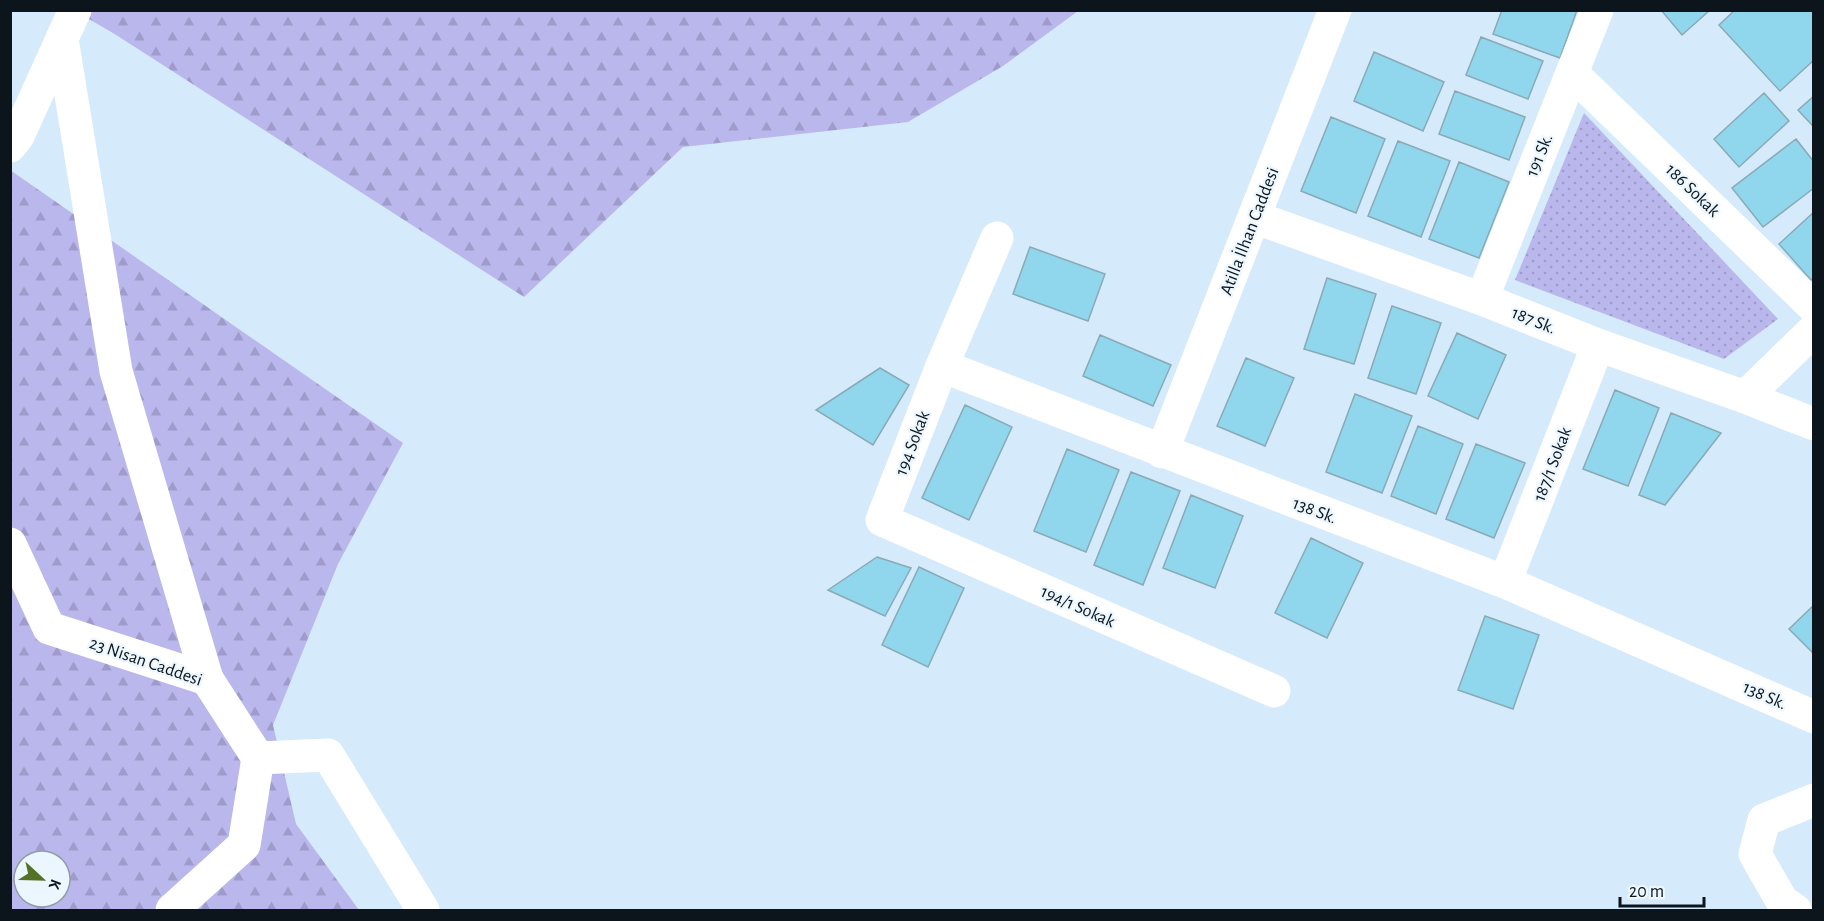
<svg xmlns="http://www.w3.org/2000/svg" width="1824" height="921" viewBox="0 0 1824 921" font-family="'Alegreya Sans',sans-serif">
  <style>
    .forest { fill: url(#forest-firs); fill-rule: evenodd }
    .park { fill: url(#park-dots) }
    .building { fill: #90d7ed; stroke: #89aab5; stroke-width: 1.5 }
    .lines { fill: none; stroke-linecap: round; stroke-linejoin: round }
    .minor { stroke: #fff; stroke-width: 33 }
    .tertiary { stroke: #fff; stroke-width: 33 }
    .labels { text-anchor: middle; stroke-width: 4.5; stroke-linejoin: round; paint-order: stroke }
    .street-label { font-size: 18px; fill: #0c151c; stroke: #ebf6fe }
  </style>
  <defs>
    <pattern id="forest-firs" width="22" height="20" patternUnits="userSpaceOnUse" patternTransform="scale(1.5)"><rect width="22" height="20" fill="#bab7ed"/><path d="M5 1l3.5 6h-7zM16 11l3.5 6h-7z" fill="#9f9ccb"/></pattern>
    <pattern id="park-dots" width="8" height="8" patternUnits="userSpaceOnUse" patternTransform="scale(1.5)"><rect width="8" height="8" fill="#bab7ed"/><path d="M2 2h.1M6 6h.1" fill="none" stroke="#9f9ccb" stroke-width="1.8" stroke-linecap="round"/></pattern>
  </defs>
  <rect width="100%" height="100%" fill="#d5eafb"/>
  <path class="forest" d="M 75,11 L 1078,11 L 1003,66 L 908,122 L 683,147 L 524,297 L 113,33 Z
    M 10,170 L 403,443 L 338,564 L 273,725 L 296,824 L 359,910 L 11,910 ZM 24,861 L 60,861 L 60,897 L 24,897 Z"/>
  <path class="park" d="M 1584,113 L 1778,319 L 1724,359 L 1515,280 Z"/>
  <path class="building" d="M 1502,10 L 1577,10 L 1560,58 L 1493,34 Z
    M 1661,10 L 1710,10 L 1682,35 Z
    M 1735,10 L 1814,10 L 1814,60 L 1780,91 L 1719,25 Z
    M 1481,37 L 1543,61 L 1528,99 L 1466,75 Z
    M 1374,52 L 1444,82 L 1423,131 L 1354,101 Z
    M 1455,91 L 1525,117 L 1509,160 L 1439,134 Z
    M 1764,93 L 1789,121 L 1739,167 L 1714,139 Z
    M 1814,96 L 1814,127 L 1798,110 Z
    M 1331,117 L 1385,139 L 1356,213 L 1301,191 Z
    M 1796,139 L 1814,162 L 1814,188 L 1763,227 L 1732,188 Z
    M 1398,141 L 1450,161 L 1421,237 L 1368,216 Z
    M 1459,162 L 1509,182 L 1479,258 L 1429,239 Z
    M 1814,212 L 1814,278 L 1811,280 L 1779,244 Z
    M 1030,247 L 1105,274 L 1088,321 L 1013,294 Z
    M 1327,278 L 1376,294 L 1354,364 L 1304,349 Z
    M 1392,306 L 1441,323 L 1416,394 L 1368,378 Z
    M 1457,333 L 1506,355 L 1478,419 L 1428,396 Z
    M 1100,335 L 1171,365 L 1153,406 L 1083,376 Z
    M 1246,358 L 1294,378 L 1265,446 L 1217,426 Z
    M 880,368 L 909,385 L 873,445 L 816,410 Z
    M 1615,390 L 1659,408 L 1628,486 L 1583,469 Z
    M 1355,394 L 1412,416 L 1382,493 L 1326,472 Z
    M 965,405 L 1012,427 L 969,520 L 922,498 Z
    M 1671,413 L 1721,433 L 1665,505 L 1639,495 Z
    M 1418,426 L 1463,444 L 1436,514 L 1391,496 Z
    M 1476,444 L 1525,463 L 1494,538 L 1446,519 Z
    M 1067,449 L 1119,470 L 1086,552 L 1034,531 Z
    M 1131,472 L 1180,491 L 1143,585 L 1094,565 Z
    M 1191,495 L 1243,516 L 1215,588 L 1163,568 Z
    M 1311,538 L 1363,563 L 1327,638 L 1275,613 Z
    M 877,557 L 911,568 L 885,616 L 828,590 Z
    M 919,567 L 964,588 L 928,667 L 882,645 Z
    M 1814,605 L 1814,654 L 1789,629 Z
    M 1485,616 L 1539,635 L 1513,709 L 1458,690 Z"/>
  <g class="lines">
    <path class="minor" d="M 62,39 L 116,371 L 207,679
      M 1572,73 L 1814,307
      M 1254,217 L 1482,299 L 1598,345 L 1745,397 L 1814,424
      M 997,238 L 942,366 L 1505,582 L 1814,717
      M 1482,299 L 1597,10
      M 942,366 L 882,520 L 1274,691
      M 1745,397 L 1814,330
      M 1505,582 L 1598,345"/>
    <path class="tertiary" d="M 10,146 L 18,136 L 75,10
      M 1162,452 L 1335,10
      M 10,544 L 49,628 L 207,679 L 258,758 L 328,755 L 423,910
      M 172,910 L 244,845 L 258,758
      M 1795,910 L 1782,901 L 1755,854 L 1764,820 L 1814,800"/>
  </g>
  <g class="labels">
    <g class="street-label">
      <text transform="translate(1539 155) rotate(-68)" y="6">191 Sk.</text>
      <text transform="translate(1693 190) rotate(44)" y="6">186 Sokak</text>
      <text transform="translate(1249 231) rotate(-69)" y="6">Atilla İlhan Caddesi</text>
      <text transform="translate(1534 320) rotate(22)" y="6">187 Sk.</text>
      <text transform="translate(912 443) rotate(-69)" y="6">194 Sokak</text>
      <text transform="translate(1552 464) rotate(-69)" y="6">187/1 Sokak</text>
      <text transform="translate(1315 510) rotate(21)" y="6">138 Sk.</text>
      <text transform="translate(1078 606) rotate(24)" y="6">194/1 Sokak</text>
      <text transform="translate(146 661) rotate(19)" y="6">23 Nisan Caddesi</text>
      <text transform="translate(1765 695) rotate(24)" y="6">138 Sk.</text>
    </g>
  </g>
  <rect width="1824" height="921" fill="none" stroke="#0c151c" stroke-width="24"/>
  <g transform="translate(42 879) rotate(112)"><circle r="28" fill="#ebf6fe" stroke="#929ca4" stroke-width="1.5"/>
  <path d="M0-4.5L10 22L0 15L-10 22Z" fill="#547126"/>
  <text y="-9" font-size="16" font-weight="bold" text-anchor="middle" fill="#0c151c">K</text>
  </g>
  <path d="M1620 897v9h84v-9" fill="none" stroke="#0c151c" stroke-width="3"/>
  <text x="1629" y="897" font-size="18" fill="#0c151c" stroke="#ebf6fe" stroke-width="4.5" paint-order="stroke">20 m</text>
</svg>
